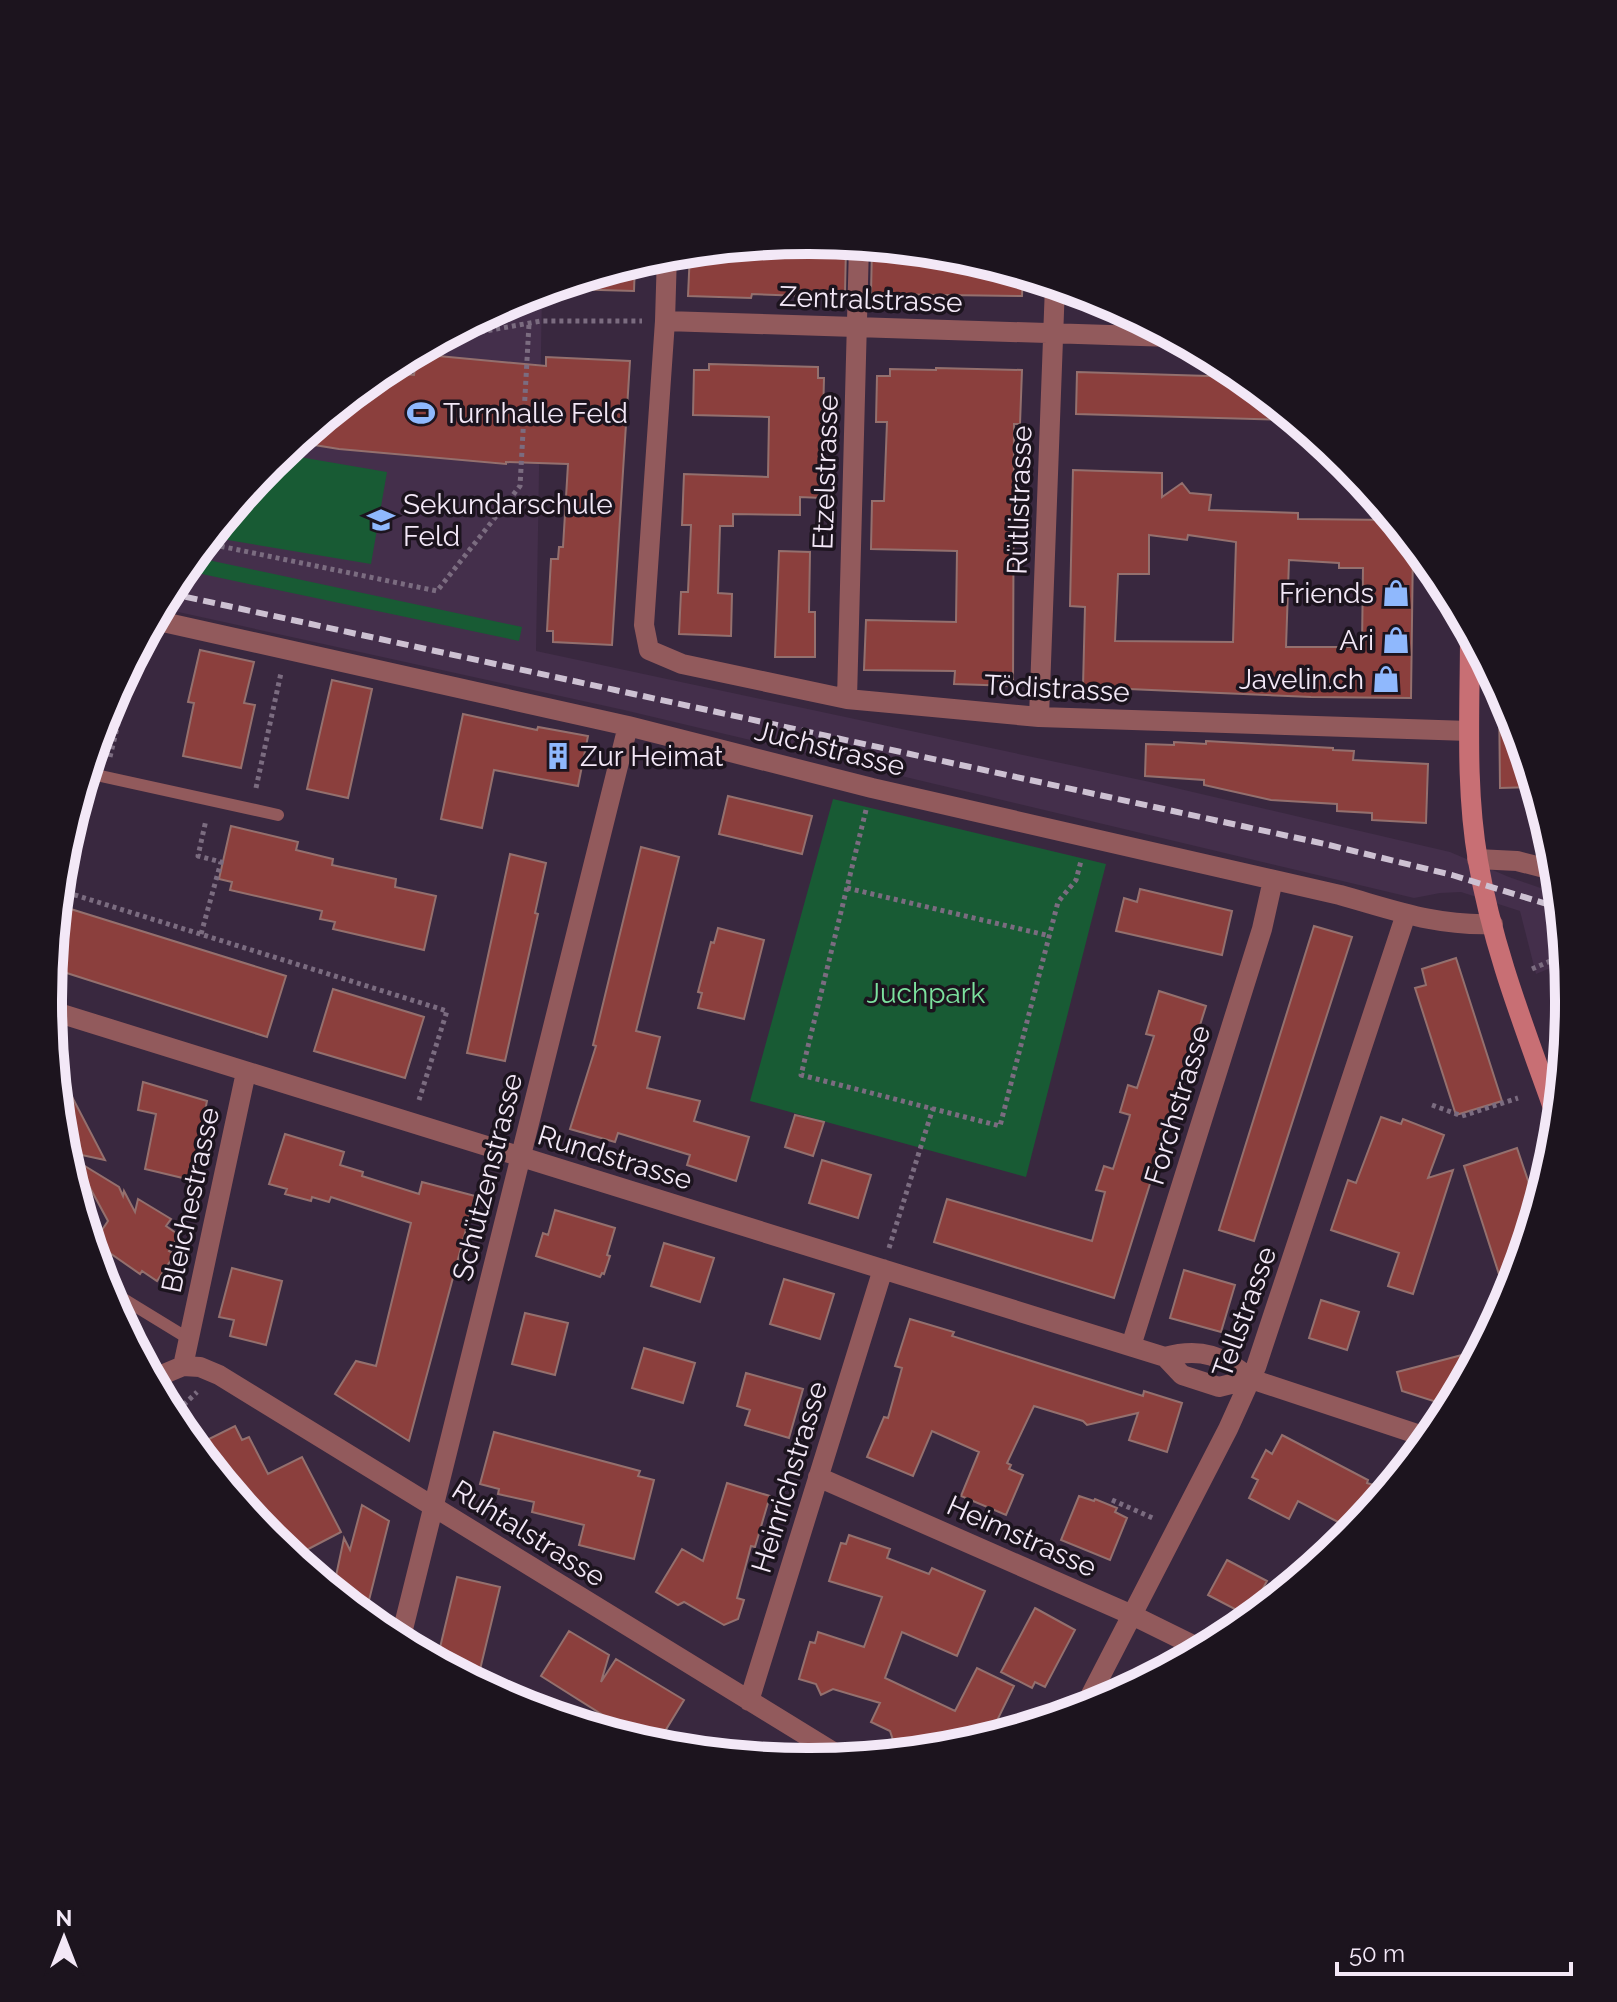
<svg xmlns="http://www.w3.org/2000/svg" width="1617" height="2002" viewBox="0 0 1617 2002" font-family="Raleway,sans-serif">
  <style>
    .built { fill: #442f4b }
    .park { fill: #185b34 }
    .building { fill: #8b3f3d; stroke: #94706e; stroke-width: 2; fill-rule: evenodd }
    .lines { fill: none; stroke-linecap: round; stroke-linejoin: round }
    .path { stroke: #7b6c80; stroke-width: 5; stroke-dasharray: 4 4; stroke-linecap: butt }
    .service { stroke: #925a5c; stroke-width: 12 }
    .minor { stroke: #925a5c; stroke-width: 20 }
    .secondary { stroke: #c86f74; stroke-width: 20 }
    .rail { stroke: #cdc1d2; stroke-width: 6; stroke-dasharray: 12 6; stroke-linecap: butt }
    .labels { text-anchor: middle; stroke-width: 7; stroke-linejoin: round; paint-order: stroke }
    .street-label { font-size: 28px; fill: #f3e8f7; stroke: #1c141e }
    .poi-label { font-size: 28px; fill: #f3e8f7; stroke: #1c141e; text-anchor: start }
    .park-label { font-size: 28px; fill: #7ce19e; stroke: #1c141e }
    .rim { fill: none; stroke: #f3e8f7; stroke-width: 10 }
  </style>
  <rect width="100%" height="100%" fill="#39283f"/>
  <path class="built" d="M 542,291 L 536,651 L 1150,782 L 1450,852 L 1509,877 L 1558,894 L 1565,962 L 1536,974 L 1520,911 L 1461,892 L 1440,893 L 1414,898 L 624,710 L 160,608 L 176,578 L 271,463 L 386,368 L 518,298 Z"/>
  <path class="park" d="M 282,454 L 387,472 L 371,564 L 210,537 L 271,463 Z
    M 194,557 L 522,627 L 519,641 L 183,570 Z
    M 833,799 L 1106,864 L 1026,1177 L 750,1101 Z"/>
  <path class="building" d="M 809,240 L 846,246 L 845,294 L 831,294 L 831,297 L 752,294 L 751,298 L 688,296 L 690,252 Z
    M 872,247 L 957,255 L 1023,275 L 1022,296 L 871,294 Z
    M 635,263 L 634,291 L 565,289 L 565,284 Z
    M 417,354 L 546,366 L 546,357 L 630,361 L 612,645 L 553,642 L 553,631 L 547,631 L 551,559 L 558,559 L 559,547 L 563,547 L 568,464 L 506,462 L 506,464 L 339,449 L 296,442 L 369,382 L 388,385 L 388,373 L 414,375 Z
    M 709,364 L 818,367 L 818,378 L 824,378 L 821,498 L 800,497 L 800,515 L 733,514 L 733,526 L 720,526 L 718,593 L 732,594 L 731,636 L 679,634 L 681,592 L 688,592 L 691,525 L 682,525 L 684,474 L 768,477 L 769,417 L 693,415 L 694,370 L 709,370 Z
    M 936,368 L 1022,370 L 1020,424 L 1014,424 L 1013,686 L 954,684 L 955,671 L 864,670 L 866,620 L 956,622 L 957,551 L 871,549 L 872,501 L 884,501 L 887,422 L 876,422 L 877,376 L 890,376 L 890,369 L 936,370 Z
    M 1077,372 L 1242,377 L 1293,420 L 1076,414 Z
    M 1073,470 L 1162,473 L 1162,497 L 1182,483 L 1190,493 L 1211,495 L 1209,510 L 1298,513 L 1298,519 L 1393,520 L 1413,544 L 1411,698 L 1311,697 L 1083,687 L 1085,607 L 1070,606 ZM 1149,535 L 1187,540 L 1188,535 L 1236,542 L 1233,642 L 1115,641 L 1118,574 L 1149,574 ZM 1289,560 L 1339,563 L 1339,568 L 1363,568 L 1362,647 L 1286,647 Z
    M 779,551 L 810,552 L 809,612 L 815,612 L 815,657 L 775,657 Z
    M 200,650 L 254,662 L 244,703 L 255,705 L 241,768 L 183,756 L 194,703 L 188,702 Z
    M 332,680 L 372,689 L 348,798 L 307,789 Z
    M 1499,693 L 1502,693 L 1511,710 L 1534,787 L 1500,788 Z
    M 463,714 L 537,730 L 538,727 L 588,736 L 578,786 L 494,770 L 482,828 L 441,819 Z
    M 1206,741 L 1333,748 L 1333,750 L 1354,751 L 1353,760 L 1428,764 L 1426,823 L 1372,820 L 1372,813 L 1337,811 L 1337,804 L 1271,800 L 1204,785 L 1204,780 L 1145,776 L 1146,744 L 1174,745 L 1174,742 L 1206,744 Z
    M 728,796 L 812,816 L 802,854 L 719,834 Z
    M 231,826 L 298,842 L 296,850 L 333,859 L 332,865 L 396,879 L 395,887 L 436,896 L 424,950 L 333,929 L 335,922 L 320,919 L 322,911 L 230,890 L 232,882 L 219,879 Z
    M 641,847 L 679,857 L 636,1031 L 660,1037 L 647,1088 L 700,1101 L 694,1121 L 749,1137 L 736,1181 L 687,1165 L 690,1155 L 618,1133 L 615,1142 L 570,1129 L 596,1046 L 593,1045 Z
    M 510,854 L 546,863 L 535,913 L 538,914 L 505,1061 L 467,1053 Z
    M 1140,889 L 1232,911 L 1222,955 L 1116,931 L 1124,898 L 1137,902 Z
    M 61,906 L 286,976 L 267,1037 L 51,968 L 56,925 Z
    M 1314,926 L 1352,937 L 1254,1241 L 1219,1230 Z
    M 718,928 L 764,940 L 744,1019 L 698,1008 L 702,993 L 698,992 L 711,942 L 714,943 Z
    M 1456,958 L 1502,1101 L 1456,1115 L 1415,988 L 1426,985 L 1422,969 Z
    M 333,989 L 424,1017 L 405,1078 L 314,1051 Z
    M 1159,991 L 1206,1006 L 1114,1298 L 934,1242 L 947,1199 L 1092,1241 L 1105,1192 L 1096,1190 L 1104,1166 L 1113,1169 L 1129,1119 L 1130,1115 L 1120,1112 L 1128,1085 L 1137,1088 L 1154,1036 L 1146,1034 Z
    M 54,1066 L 56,1066 L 105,1160 L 63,1151 Z
    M 143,1082 L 207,1101 L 191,1180 L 145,1169 L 156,1114 L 138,1110 Z
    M 795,1115 L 824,1122 L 813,1156 L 785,1147 Z
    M 1381,1117 L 1401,1124 L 1403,1119 L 1444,1135 L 1428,1178 L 1453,1170 L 1413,1294 L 1388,1286 L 1399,1253 L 1331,1230 L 1348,1180 L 1356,1183 Z
    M 285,1134 L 344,1152 L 340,1165 L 363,1172 L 362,1176 L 419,1194 L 422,1182 L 475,1196 L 409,1441 L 335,1394 L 356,1361 L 376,1366 L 411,1223 L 331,1197 L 329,1202 L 312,1197 L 311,1201 L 285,1194 L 287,1189 L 269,1184 Z
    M 1517,1148 L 1537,1207 L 1507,1299 L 1464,1166 Z
    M 75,1160 L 119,1187 L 123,1196 L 124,1191 L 135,1212 L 138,1199 L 171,1219 L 166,1226 L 179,1235 L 169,1251 L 175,1254 L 157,1281 L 142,1271 L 140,1274 L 94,1242 L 108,1221 Z
    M 822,1160 L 871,1175 L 858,1218 L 809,1203 Z
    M 555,1210 L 615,1228 L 607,1255 L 610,1256 L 604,1274 L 602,1273 L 600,1277 L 536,1256 L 543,1233 L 548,1235 Z
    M 664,1243 L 714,1258 L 700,1302 L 651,1286 Z
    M 232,1268 L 282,1281 L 266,1345 L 230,1336 L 234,1320 L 219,1317 Z
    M 1184,1270 L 1235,1285 L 1221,1332 L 1170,1318 Z
    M 784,1279 L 834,1294 L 820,1339 L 770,1324 Z
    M 1321,1300 L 1359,1312 L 1347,1350 L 1309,1338 Z
    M 525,1313 L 568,1323 L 555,1375 L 512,1364 Z
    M 910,1319 L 954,1332 L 952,1336 L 1076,1375 L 1143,1396 L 1144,1391 L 1182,1403 L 1167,1452 L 1129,1440 L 1138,1413 L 1087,1425 L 1083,1421 L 1034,1406 L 1007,1463 L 1011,1465 L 1009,1469 L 1023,1475 L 1006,1515 L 961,1496 L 979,1452 L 932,1431 L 913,1476 L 867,1457 L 884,1417 L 888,1418 L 902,1368 L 895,1366 Z
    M 644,1348 L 695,1363 L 683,1403 L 632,1388 Z
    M 1462,1355 L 1446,1405 L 1402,1391 L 1397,1372 Z
    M 746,1373 L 803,1389 L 789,1438 L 745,1425 L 750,1410 L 737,1406 Z
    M 235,1426 L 242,1440 L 249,1437 L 268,1474 L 302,1457 L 341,1532 L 293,1557 L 270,1538 L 211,1466 L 199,1444 Z
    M 494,1432 L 640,1471 L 638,1476 L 654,1480 L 634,1559 L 579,1545 L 584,1525 L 532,1512 L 534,1502 L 498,1494 L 499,1489 L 480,1484 Z
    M 1282,1435 L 1368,1480 L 1367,1483 L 1387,1489 L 1356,1527 L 1340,1523 L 1298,1501 L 1289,1519 L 1249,1498 L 1258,1480 L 1252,1477 L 1266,1450 L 1272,1454 Z
    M 727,1483 L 770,1496 L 755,1547 L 751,1546 L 737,1598 L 744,1600 L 738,1619 L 724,1625 L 684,1602 L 678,1605 L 656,1592 L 682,1549 L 703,1561 Z
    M 1079,1496 L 1094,1501 L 1095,1499 L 1117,1508 L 1115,1512 L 1127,1518 L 1110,1560 L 1061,1540 Z
    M 362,1505 L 389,1521 L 365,1616 L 333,1590 L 344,1538 L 350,1550 Z
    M 849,1535 L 890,1549 L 887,1558 L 929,1574 L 932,1568 L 985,1591 L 957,1656 L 902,1632 L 885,1678 L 955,1711 L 977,1668 L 1014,1686 L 989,1737 L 956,1747 L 932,1749 L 905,1738 L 893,1740 L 890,1731 L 871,1722 L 880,1703 L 833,1689 L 821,1695 L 816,1684 L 799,1679 L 810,1642 L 815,1643 L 818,1632 L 864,1647 L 882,1597 L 829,1581 L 841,1543 L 846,1544 Z
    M 1227,1560 L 1267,1581 L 1248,1616 L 1208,1595 Z
    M 457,1577 L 500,1587 L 477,1682 L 437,1660 Z
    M 1035,1608 L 1075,1630 L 1045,1687 L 1035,1682 L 1032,1688 L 1001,1672 Z
    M 569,1631 L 609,1655 L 601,1682 L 616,1659 L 684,1700 L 656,1746 L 605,1730 L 609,1719 L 541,1676 Z"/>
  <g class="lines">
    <path class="path" d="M 441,339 L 541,321 L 642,321
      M 205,543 L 437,591 L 520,486 L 529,324
      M 110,757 L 134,657
      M 256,788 L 281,673
      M 866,810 L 801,1075 L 1000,1126 L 1058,902 L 1076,880 L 1081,861
      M 847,888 L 1050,936
      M 59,890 L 447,1011 L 419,1100
      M 201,934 L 221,862 L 198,856 L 206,820
      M 1532,969 L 1562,956 L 1564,951
      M 1432,1105 L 1462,1116 L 1518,1098
      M 889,1248 L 933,1108
      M 172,1416 L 197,1392
      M 1112,1500 L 1155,1519"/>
    <path class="service" d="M 87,773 L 278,815
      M 104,1287 L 189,1339"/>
    <path class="minor" d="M 667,254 L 665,321 L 644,625 L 649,650 L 682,664 L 847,699 L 1039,717 L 1469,731
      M 665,321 L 1172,337
      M 154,620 L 628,726 L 872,788 L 1340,895 C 1394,910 1435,926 1493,924
      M 847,699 L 859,245
      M 1039,717 L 1055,285
      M 1477,859 L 1517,861 L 1556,871
      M 49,1010 L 1165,1357 C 1201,1347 1223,1356 1251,1379 L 1429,1438
      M 1131,1346 L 1262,929 L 1273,880
      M 1165,1357 L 1182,1375 L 1219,1387 L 1251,1379
      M 183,1366 L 200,1367 L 219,1375 L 843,1758
      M 152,1379 L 183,1366 L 246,1072
      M 818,1477 L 1132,1615 L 1201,1649
      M 400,1641 L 628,726
      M 749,1701 L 883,1269
      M 1084,1708 L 1228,1429 L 1256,1367 L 1406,914"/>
    <path class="secondary" d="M 1470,634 C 1470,710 1465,786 1478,861 C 1493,950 1527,1034 1557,1119"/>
    <path class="rail" d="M 168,593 L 1325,844 L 1452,875 L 1560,908"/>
  </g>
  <defs>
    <g id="stadium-bare" transform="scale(2.16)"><path d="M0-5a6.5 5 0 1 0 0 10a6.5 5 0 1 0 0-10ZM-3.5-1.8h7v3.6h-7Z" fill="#8fb8fd" stroke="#1c141e" stroke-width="2.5" paint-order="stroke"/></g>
    <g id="school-bare" transform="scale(2.16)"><path d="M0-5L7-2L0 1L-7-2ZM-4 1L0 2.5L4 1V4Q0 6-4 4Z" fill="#8fb8fd" stroke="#1c141e" stroke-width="2.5" paint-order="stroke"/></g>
    <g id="shop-bare" transform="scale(2.16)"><path d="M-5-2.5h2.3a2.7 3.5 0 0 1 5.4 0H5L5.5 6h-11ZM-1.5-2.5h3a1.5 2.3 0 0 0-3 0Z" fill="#8fb8fd" stroke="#1c141e" stroke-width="2.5" paint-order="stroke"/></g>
    <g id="building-bare" transform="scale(2.16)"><path d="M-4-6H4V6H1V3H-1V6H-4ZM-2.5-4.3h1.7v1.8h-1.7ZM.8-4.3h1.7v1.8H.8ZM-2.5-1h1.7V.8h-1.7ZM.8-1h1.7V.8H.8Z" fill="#8fb8fd" stroke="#1c141e" stroke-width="2.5" paint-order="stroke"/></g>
  </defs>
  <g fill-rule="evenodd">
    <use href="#stadium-bare" x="421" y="413"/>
    <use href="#school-bare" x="381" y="520"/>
    <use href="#shop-bare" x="1396" y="593"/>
    <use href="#shop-bare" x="1396" y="640"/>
    <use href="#shop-bare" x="1386" y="679"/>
    <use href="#building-bare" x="558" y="756"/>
  </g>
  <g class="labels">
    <g class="street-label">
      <text transform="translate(871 299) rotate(2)" y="10">Zentralstrasse</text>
      <text transform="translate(825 472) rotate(-88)" y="10">Etzelstrasse</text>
      <text transform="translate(1019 500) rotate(-88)" y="10">Rütlistrasse</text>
      <text transform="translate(1057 688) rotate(3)" y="10">Tödistrasse</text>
      <text transform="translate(830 748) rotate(14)" y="10">Juchstrasse</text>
      <text transform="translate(1177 1105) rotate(-73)" y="10">Forchstrasse</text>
      <text transform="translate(615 1157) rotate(17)" y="10">Rundstrasse</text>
      <text transform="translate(487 1177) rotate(-76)" y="10">Schützenstrasse</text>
      <text transform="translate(190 1200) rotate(-78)" y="10">Bleichestrasse</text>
      <text transform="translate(1244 1312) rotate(-70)" y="10">Tellstrasse</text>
      <text transform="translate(789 1477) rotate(-73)" y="10">Heinrichstrasse</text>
      <text transform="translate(529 1533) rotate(32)" y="10">Ruhtalstrasse</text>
      <text transform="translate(1022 1536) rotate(24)" y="10">Heimstrasse</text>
    </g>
    <g class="poi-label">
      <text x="443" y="423">Turnhalle Feld</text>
      <text x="403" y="514">Sekundarschule<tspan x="403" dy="32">Feld</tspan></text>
      <text x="1374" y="603" text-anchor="end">Friends</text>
      <text x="1374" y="650" text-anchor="end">Ari</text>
      <text x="1364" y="689" text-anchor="end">Javelin.ch</text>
      <text x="580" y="766">Zur Heimat</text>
    </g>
    <g class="park-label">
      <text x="926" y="1003">Juchpark</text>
    </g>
  </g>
  <path d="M0 0H1617V2002H0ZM808 254H809A746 746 0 0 1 1555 1000V1002A746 746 0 0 1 809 1748H808A746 746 0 0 1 62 1002V1000A746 746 0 0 1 808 254Z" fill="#1c141e" fill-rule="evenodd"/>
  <path class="rim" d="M808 254H809A746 746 0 0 1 1555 1000V1002A746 746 0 0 1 809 1748H808A746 746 0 0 1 62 1002V1000A746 746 0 0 1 808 254Z"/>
  <g transform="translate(64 1938)" stroke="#1c141e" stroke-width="6" paint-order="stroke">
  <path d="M0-6L14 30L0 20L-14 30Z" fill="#f3e8f7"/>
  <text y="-12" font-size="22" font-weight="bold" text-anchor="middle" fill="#f3e8f7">N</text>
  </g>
  <path d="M1337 1962v12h234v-12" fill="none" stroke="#f3e8f7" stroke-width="4"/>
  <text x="1349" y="1962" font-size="24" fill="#f3e8f7" stroke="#1c141e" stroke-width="6" paint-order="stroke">50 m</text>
</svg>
